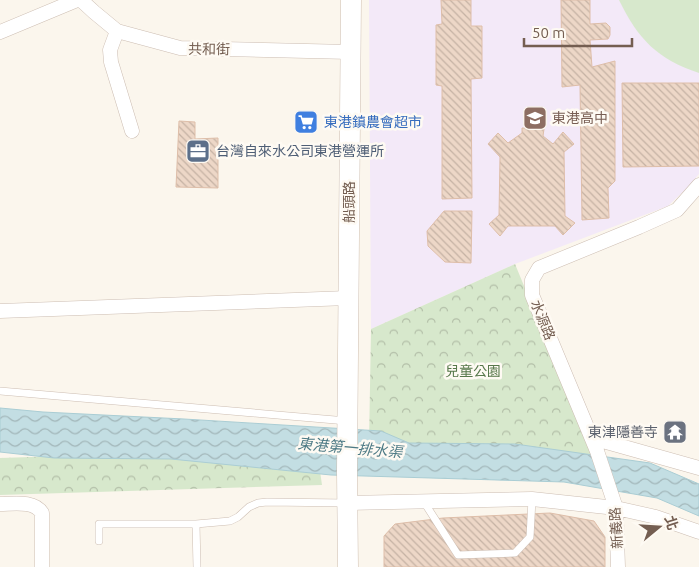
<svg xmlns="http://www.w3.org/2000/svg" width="699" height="567" viewBox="0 0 699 567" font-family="Ubuntu,'Noto Sans TC',sans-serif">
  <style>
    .education { fill: #f3e9f8 }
    .grass { fill: #d7e8cc }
    .park { fill: url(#park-crowns) }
    .water { fill: url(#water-waves); stroke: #aacdd4 }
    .building { fill: url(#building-back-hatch); stroke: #debea9 }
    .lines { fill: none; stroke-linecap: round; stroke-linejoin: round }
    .lane-casing { stroke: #cdbeb3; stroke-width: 8 }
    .street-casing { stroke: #cdbeb3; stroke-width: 15 }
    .secondary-casing { stroke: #cfbfb1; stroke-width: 21 }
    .lane { stroke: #fff; stroke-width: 7 }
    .street { stroke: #fff; stroke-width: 14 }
    .secondary { stroke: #fff; stroke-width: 20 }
    .labels { text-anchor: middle; stroke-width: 5; stroke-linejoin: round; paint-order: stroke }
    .street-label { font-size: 14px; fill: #745e51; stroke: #fefaf3 }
    .education-label { font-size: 14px; fill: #785e54; stroke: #fefaf3; text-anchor: start }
    .shop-label { font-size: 14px; fill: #366cbe; stroke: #fefaf3; text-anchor: start }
    .service-label { font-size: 14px; fill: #4e5e75; stroke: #fefaf3; text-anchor: start }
    .park-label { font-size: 14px; fill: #57784b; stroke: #fefaf3 }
    .worship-label { font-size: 14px; fill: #5b616d; stroke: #fefaf3; text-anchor: end }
    .water-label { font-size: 15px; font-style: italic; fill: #4d7a85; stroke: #fefaf3 }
  </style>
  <defs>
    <pattern id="park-crowns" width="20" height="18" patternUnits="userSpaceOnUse" patternTransform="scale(1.25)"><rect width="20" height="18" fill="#d7e8cc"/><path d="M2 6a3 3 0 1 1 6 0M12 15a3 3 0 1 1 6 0" fill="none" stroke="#b3bfa8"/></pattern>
    <pattern id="water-waves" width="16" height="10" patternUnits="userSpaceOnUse" patternTransform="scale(1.25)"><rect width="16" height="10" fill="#c3dee3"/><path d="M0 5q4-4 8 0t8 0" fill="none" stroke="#a3b7ba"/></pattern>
    <pattern id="building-back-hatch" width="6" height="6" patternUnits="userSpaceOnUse" patternTransform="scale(1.25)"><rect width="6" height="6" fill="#edd7c7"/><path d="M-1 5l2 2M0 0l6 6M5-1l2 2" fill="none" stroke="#c5b2a4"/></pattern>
  </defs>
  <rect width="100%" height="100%" fill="#fbf6ed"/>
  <path class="education" d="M 369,0 L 699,0 L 699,174 L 688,187 L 668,206 L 515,264 L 371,329 Z"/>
  <path class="grass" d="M 619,0 L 699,0 L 699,73 C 657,59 638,39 619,0 Z"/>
  <path class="park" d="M 515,264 L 597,463 L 369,443 L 371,329 Z
    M 186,455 L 320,471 L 322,485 L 0,495 L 0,458 L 62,456 Z"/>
  <path class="water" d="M 0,408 L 43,412 L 184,419 L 381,431 L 409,443 L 515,444 L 650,463 L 699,484 L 699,516 L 657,498 L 564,482 L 331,475 L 171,459 L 54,458 L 0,452 Z"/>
  <path class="building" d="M 441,0 L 471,0 L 471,26 L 482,26 L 482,78 L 471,79 L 472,198 L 442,199 L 442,86 L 436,85 L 436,25 L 442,24 Z
    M 561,0 L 590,0 L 590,24 L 606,23 L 610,27 L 610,35 L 608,39 L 590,40 L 592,67 L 615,61 L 615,181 L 608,188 L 609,218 L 582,220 L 580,85 L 562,87 Z
    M 622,83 L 699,83 L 699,166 L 623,167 Z
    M 179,121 L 195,122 L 195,139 L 218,138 L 218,188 L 176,187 Z
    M 522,128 L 544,129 L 543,136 L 553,144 L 563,132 L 574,144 L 564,152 L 565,216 L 575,223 L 563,235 L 555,226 L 508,226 L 500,236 L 489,224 L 499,215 L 500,157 L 488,144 L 498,133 L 508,143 L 522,133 Z
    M 444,211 L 472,211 L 471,263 L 445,262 L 428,246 L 427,231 Z
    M 550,513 L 594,521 L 605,537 L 605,567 L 384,567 L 384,536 L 395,524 L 443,518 Z"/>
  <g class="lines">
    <g class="lane-casing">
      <path id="lane" d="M 0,391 L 347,421
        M 424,502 L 458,555 L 515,553 L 530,537 L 532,499
        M 196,524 L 197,567
        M 99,541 L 99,524 L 196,524 L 230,521 L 238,517 L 249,507 L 258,503 L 267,502 L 347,503"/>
    </g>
    <g class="street-casing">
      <path id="street" d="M 81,0 L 94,12 L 117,31 L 180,48 L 350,52
        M 117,31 L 110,50 L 111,62 L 132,131
        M 0,32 L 77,0
        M 0,311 L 348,298
        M 592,438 L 699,468
        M 347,503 L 532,499 L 616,508 L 656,517 L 699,532
        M 0,504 C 13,504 34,500 42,513 L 42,567
        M 618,567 L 616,508 L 597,451 L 532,295 L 532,280 L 539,268 L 639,227 L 677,210 L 699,185"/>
    </g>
    <g class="secondary-casing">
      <path id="secondary" d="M 348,567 L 347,472 L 351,0"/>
    </g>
    <use href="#lane" class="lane"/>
    <use href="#street" class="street"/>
    <use href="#secondary" class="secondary"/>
  </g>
  <defs>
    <g id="school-square" transform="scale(1.25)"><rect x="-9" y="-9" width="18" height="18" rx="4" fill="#8d6e63" stroke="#fefaf3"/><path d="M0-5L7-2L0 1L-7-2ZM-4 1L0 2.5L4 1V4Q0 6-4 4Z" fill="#fff"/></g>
    <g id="supermarket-square" transform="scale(1.25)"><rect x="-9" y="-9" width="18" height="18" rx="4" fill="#3f7fe0" stroke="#fefaf3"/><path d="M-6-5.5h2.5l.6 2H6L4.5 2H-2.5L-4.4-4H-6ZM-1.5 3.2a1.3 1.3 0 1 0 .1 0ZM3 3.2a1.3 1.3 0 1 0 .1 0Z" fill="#fff"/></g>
    <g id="office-square" transform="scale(1.25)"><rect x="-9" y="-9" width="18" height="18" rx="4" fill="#5c6f8a" stroke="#fefaf3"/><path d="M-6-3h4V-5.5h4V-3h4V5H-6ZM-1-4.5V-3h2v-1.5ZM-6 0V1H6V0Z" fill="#fff"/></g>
    <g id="temple-square" transform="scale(1.25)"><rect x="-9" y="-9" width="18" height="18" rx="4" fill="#6b7280" stroke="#fefaf3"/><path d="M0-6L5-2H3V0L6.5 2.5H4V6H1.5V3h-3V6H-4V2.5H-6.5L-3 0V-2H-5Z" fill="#fff"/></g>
  </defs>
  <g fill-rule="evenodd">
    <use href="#school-square" x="535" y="118"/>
    <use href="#supermarket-square" x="306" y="122"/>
    <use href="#office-square" x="198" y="151"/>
    <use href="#temple-square" x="675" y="432"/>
  </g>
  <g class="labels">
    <g class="street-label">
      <text transform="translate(209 49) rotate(1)" y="5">共和街</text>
      <text transform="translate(349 202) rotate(-90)" y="5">船頭路</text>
      <text transform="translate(543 320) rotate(68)" y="5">水源路</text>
      <text transform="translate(616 528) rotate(-94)" y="5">新義路</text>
    </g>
    <g class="education-label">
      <text x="552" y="123">東港高中</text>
    </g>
    <g class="shop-label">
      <text x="324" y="127">東港鎮農會超市</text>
    </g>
    <g class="service-label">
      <text x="216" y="156">台灣自來水公司東港營運所</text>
    </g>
    <g class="park-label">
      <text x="473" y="376">兒童公園</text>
    </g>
    <g class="worship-label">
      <text x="658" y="437">東津隱善寺</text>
    </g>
    <g class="water-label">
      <text transform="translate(350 448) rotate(5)" y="5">東港第一排水渠</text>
    </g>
  </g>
  <g transform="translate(659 527) rotate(72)" stroke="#fefaf3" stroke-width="4" paint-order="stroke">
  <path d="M0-4L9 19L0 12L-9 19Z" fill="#745e51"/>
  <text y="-8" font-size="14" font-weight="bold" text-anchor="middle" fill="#745e51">北</text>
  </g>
  <path d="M524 38v8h108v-8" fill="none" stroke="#745e51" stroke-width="2.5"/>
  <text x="532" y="38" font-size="15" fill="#745e51" stroke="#fefaf3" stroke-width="4" paint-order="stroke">50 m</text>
</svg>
